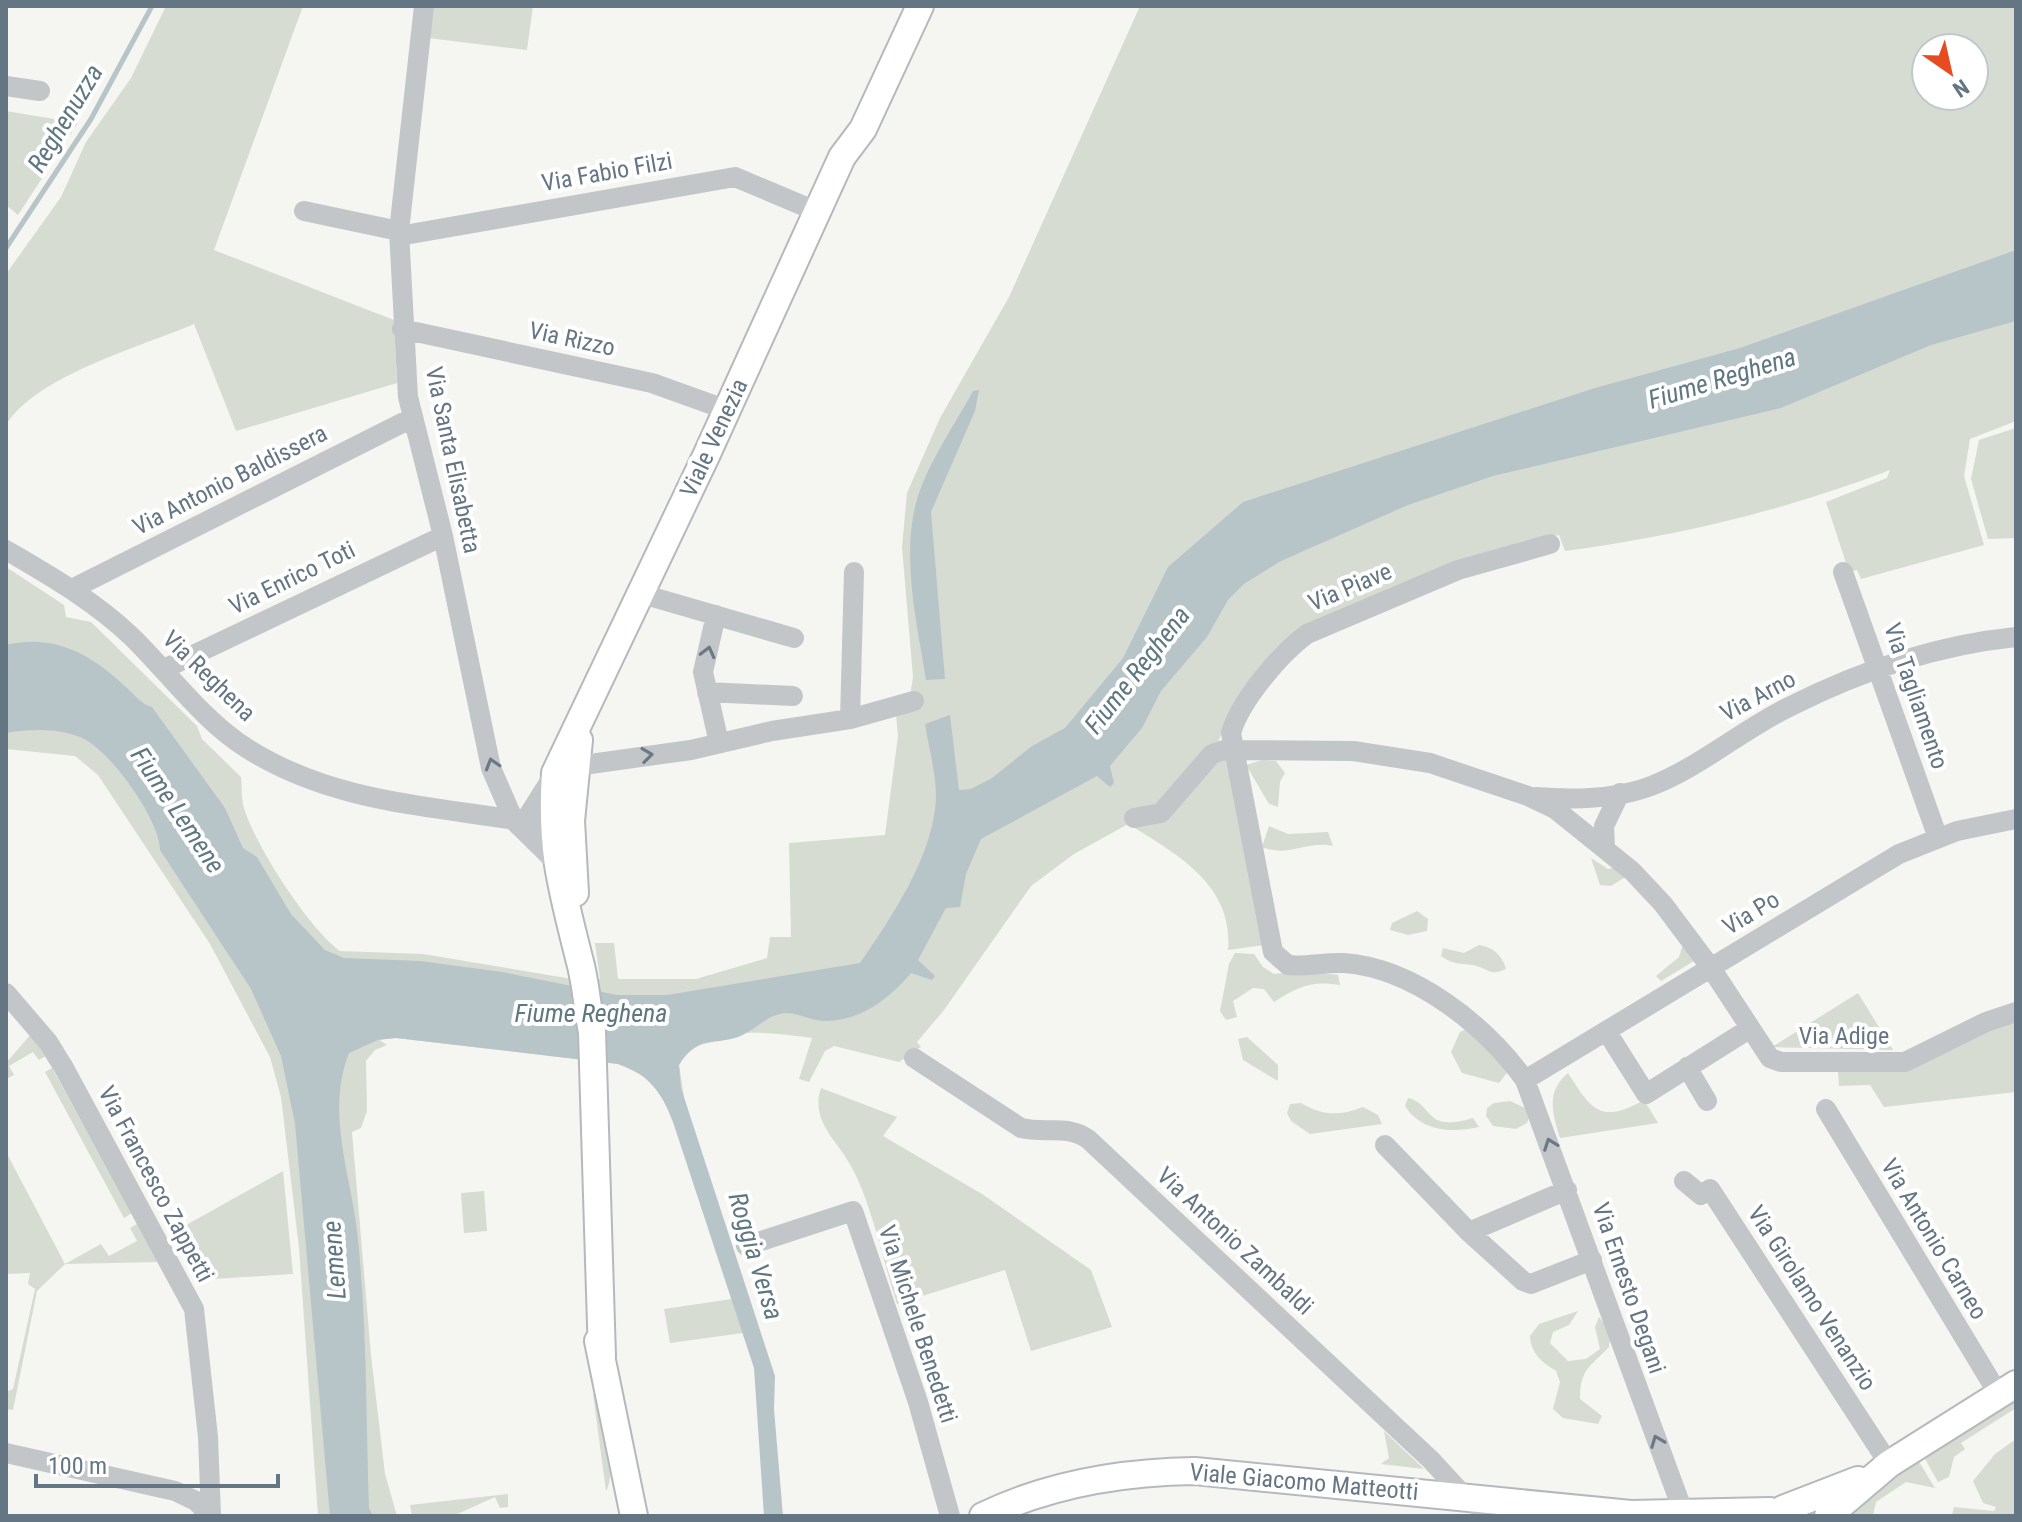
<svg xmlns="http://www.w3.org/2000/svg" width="2022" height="1522" viewBox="0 0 2022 1522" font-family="'Roboto Condensed',sans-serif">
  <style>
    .green { fill: #d6dcd2; fill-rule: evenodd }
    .water { fill: #b8c5c8 }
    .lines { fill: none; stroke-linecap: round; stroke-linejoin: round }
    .stream { stroke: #b8c5c8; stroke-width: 5 }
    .major-casing { stroke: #b5b9bd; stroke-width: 30 }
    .minor { stroke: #c2c6c9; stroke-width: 20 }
    .major { stroke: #fff; stroke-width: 26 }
    .oneway { stroke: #697986 }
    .labels { text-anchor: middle; stroke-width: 8; stroke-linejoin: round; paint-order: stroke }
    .street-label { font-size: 24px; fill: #647583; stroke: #fff }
    .water-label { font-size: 26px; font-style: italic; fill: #5f7780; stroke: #fff }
  </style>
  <rect width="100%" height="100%" fill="#f5f5f1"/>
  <path class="green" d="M 166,6 L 303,6 L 214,250 L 394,320 L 397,383 L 236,431 L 194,324 C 140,347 36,376 6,425 L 6,274 L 61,197 L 86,142 L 131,78 Z
    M 433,6 L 533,6 L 527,50 L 428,38 Z
    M 1140,6 L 2016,6 L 2016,421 L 1970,439 L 1964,476 L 1984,545 L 1861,579 L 1857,570 L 1849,572 L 1826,502 L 1887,478 L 1890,470 C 1784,511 1677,536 1565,551 L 1559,535 L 1523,541 L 1308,626 L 1232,712 L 1216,746 L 1229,754 L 1264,945 L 1228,950 C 1234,885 1177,854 1128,824 L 1074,854 L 1031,886 L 944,1010 L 917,1042 L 921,1047 L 899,1062 L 834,1046 L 825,1051 L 809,1082 L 799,1079 L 812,1038 C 770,1032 704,1023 679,1065 L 684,1097 L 666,1102 L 646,1077 L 618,1064 L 396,1038 L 378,1039 L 387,1045 L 375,1050 L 366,1061 L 367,1111 L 361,1128 L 352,1132 L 371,1355 L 385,1474 L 397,1516 L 318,1516 L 299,1248 L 281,1097 L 270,1057 L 210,944 L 98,775 L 75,756 L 6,749 L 6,567 L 64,605 L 66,617 L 91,622 L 197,726 L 202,739 L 241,777 C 242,787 241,798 244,808 C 255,845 309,929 340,951 L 423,954 L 572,979 L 600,979 L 595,943 L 614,943 L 618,979 L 696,979 L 767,958 L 770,937 L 791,937 L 789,843 L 885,835 L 898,736 L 896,714 L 908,709 L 913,677 L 902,547 L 907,493 L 940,418 L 1009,297 ZM 1926,48 L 1974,48 L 1974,96 L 1926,96 Z
    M 6,111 L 78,123 L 18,215 L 6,205 Z
    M 2016,428 L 2016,538 L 1988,539 L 1971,479 L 1979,440 Z
    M 1262,760 L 1276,761 L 1285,773 L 1280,782 L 1278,807 L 1269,804 L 1246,765 Z
    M 1269,826 L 1288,834 L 1328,832 L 1333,846 C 1307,840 1288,858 1262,847 Z
    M 1591,858 L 1608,869 L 1620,866 L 1627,876 L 1611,886 L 1600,885 Z
    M 1417,911 L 1428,919 L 1427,931 L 1408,935 L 1390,930 L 1392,923 Z
    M 1683,944 L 1694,961 L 1661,981 L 1656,976 L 1679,957 Z
    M 1479,945 C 1493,947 1502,955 1506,969 C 1490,977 1488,968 1473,965 C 1459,963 1454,965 1441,956 L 1443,948 L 1464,953 Z
    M 1235,953 L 1254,954 L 1263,967 L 1274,974 L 1303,971 L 1338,975 L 1340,985 C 1312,980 1297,987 1274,1002 L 1264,989 L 1253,988 L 1233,1001 L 1237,1017 L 1226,1020 L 1220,1011 L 1229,964 Z
    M 1858,993 L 1893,1050 L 1772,1047 Z
    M 2016,1021 L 2016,1092 L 1884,1107 L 1870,1085 L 1839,1086 L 1838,1072 L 1872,1072 Z
    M 1470,1027 L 1509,1070 L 1499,1083 L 1462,1073 L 1451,1052 L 1460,1032 Z
    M 32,1033 L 46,1056 L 39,1060 L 33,1052 L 9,1066 L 14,1075 L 6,1079 L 6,1063 Z
    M 1247,1037 L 1278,1065 L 1278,1081 L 1243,1060 L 1238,1039 Z
    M 52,1068 L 132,1213 L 124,1218 L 45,1072 Z
    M 1568,1073 C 1592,1111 1601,1124 1644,1100 L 1658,1123 L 1560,1138 C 1552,1113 1546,1091 1568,1073 Z
    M 821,1088 L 897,1117 L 883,1136 L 982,1194 L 1091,1270 L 1112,1327 L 1031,1351 L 1005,1270 L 897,1304 C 883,1261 872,1204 851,1166 C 837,1140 810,1121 821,1088 Z
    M 1408,1098 C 1434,1104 1423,1133 1473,1118 L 1479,1127 C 1451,1133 1422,1132 1405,1106 Z
    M 1510,1101 L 1531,1111 L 1527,1123 L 1516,1129 L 1493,1126 L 1486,1116 L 1487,1108 L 1494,1103 Z
    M 1301,1103 C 1323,1116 1340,1116 1363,1107 L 1378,1115 L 1382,1124 L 1310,1134 L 1291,1121 L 1287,1113 L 1290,1104 Z
    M 6,1152 L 65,1264 L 101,1244 L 109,1256 L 137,1241 L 130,1228 L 137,1224 L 159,1262 L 65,1264 L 37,1291 L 13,1410 L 6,1409 L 6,1392 L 13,1389 L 35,1289 L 28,1284 L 30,1273 L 6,1274 Z
    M 283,1171 L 293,1274 L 198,1280 L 170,1234 Z
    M 484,1191 L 487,1231 L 464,1233 L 461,1193 Z
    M 732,1299 L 743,1333 L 670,1343 L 664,1309 Z
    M 1578,1311 L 1569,1325 L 1553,1332 L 1550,1343 L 1568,1361 L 1586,1359 L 1600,1349 L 1595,1327 L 1599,1317 L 1611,1332 L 1609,1347 C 1590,1367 1580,1369 1580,1399 L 1602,1416 L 1598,1424 L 1563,1418 L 1553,1409 L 1560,1382 L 1556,1371 C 1542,1362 1531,1354 1530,1336 L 1539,1324 Z
    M 601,1393 C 604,1416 617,1474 606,1491 L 593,1394 Z
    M 2016,1400 L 2016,1408 L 1961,1443 L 1965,1449 L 1954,1457 L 1949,1477 L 1938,1482 L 1924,1457 Z
    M 1384,1431 L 1424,1469 L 1381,1464 L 1389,1458 Z
    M 2016,1439 L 2016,1516 L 1946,1516 L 1952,1515 L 1954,1507 L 1994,1511 L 1996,1507 L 1983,1503 L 1973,1481 L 1995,1454 Z
    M 1918,1460 L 1935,1488 L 1906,1482 L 1876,1502 L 1873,1516 L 1850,1516 L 1864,1495 Z
    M 508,1494 L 508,1507 L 500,1508 L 495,1497 L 453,1516 L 412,1516 L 410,1505 Z"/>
  <path class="water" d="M 2016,250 L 2016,321 L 1931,345 L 1781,408 L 1493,476 L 1408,505 L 1281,561 L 1244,584 L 1228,600 L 1207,637 L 1161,691 L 1142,728 L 1110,766 L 1114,783 L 1110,787 L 1097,776 L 981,839 L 966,874 L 960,907 L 946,908 L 918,960 L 935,976 L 932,980 L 911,973 C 888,1001 853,1026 816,1020 C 806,1018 796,1013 786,1013 C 768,1015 762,1024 748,1032 C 721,1049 699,1031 679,1065 L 681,1088 L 775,1376 L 774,1409 L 783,1516 L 764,1516 L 754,1368 L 673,1122 C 662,1093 649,1074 618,1064 L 396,1038 L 378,1040 L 349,1053 C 325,1115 352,1176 358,1239 C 367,1328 366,1418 369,1508 L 373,1516 L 330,1516 L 295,1124 L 281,1056 L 251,989 L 160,850 C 160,820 109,748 80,737 C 56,728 31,729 6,733 L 6,645 C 55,633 93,655 128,689 C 137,697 140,703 152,707 L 225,808 L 243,848 L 257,857 L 291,914 L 325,950 L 344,958 L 421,961 L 502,972 L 617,995 L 667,995 L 860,963 C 889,921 929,862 935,809 C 939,783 929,750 925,724 L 950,715 L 959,790 L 971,789 L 992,778 L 1032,746 L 1065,728 L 1123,658 L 1168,567 L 1243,502 L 1595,388 L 1740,348 Z
    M 979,390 L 975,411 L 931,512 L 945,679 L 926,680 C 917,623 900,553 918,496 C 930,460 955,424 973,391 Z"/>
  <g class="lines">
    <path class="stream" d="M 6,248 L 91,119 L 152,6"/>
    <g class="major-casing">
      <path id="major" d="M 575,893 L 571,821 L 579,740
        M 598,1341 L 634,1516
        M 602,1357 L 592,1032 C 587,1007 586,982 579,958 C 561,886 550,849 555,773 L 706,456 L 842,157 L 863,129 L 920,6
        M 1783,1509 L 1858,1480
        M 983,1516 C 1049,1484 1122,1472 1195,1471 L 1631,1514 L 1770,1511
        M 1828,1516 L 1889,1464 L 2016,1384"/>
    </g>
    <path class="minor" d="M 424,6 L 399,231 L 408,397 L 443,536 L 491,768 L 514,821 L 555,861
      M 6,86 L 40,91
      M 304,211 L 399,231
      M 399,236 L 735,177 L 818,212
      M 402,329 L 652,383 L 727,410
      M 1550,544 L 1458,570 L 1307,634 C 1280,654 1240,701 1231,733 L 1273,952 L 1288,965 C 1307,967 1325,962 1344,963 C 1414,968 1485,1025 1525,1080 L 1684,1514
      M 6,550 C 50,576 93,600 131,636 C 169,673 203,721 248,749 C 337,805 439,806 539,824 L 552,829 L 562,841
      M 1843,572 L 1938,838
      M 72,589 L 412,418
      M 642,594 L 794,638
      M 716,615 L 703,672 L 719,743
      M 164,669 L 443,536
      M 707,692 L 793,696
      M 850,719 L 854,572
      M 1536,797 C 1573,800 1617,799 1651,786 C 1700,767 1742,730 1789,707 C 1860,671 1937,645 2016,637
      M 1134,818 L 1161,813 L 1212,754 L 1224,750 L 1353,751 L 1430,763 L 1528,796 L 1555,809 L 1632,871 L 1663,904 L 1711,968 L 1770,1058 L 1781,1062 L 1905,1062 L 1986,1022 L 2016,1012
      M 524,822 L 555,773 L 576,766 L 691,750 L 772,731 L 850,719 L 914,701
      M 1605,848 L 1604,826 L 1620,793
      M 6,993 L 48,1042 L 64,1068 L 194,1309 L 208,1437 L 211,1516
      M 1607,1032 L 1646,1094 L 1749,1029
      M 914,1058 L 1021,1128 C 1046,1134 1066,1124 1088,1139 L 1431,1460 L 1466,1498 L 1492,1516
      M 1687,1067 L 1707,1101
      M 1525,1080 L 1899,854 L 1957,831 L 2016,819
      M 1826,1109 L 1999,1395
      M 1385,1145 L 1469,1232 L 1567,1190
      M 1684,1181 L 1701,1195 L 1710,1189 L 1889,1464
      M 1469,1232 L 1523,1281 L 1531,1284 L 1592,1260
      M 746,1246 L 853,1211 L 918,1402 L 950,1516
      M 6,1453 L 175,1491 L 196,1501 L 210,1516"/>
    <use href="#major" class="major"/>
  </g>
  <defs><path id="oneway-chevron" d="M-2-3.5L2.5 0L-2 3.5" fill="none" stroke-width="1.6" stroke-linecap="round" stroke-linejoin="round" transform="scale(2)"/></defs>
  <g class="oneway">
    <use href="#oneway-chevron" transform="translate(708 652) rotate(-76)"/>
    <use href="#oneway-chevron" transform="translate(647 755) rotate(-7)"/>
    <use href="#oneway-chevron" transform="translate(492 764) rotate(-107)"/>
    <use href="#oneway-chevron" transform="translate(1550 1144) rotate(-110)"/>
    <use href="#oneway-chevron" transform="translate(1657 1441) rotate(-111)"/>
  </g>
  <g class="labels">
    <g class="street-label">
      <text transform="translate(607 172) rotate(-10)" y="8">Via Fabio Filzi</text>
      <text transform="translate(572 339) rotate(12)" y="8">Via Rizzo</text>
      <text transform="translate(714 438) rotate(-65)" y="8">Viale Venezia</text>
      <text transform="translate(453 460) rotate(78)" y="8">Via Santa Elisabetta</text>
      <text transform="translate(230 480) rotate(-27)" y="8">Via Antonio Baldissera</text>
      <text transform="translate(292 578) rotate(-26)" y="8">Via Enrico Toti</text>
      <text transform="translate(1350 587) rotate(-23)" y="8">Via Piave</text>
      <text transform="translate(209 676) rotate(44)" y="8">Via Reghena</text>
      <text transform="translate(1758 696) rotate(-28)" y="8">Via Arno</text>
      <text transform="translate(1916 696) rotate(71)" y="8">Via Tagliamento</text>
      <text transform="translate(1751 913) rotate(-31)" y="8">Via Po</text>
      <text x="1844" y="1044">Via Adige</text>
      <text transform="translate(156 1184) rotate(62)" y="8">Via Francesco Zappetti</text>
      <text transform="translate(1934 1239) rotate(59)" y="8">Via Antonio Carneo</text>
      <text transform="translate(1235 1241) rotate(43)" y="8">Via Antonio Zambaldi</text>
      <text transform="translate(1629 1288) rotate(71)" y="8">Via Ernesto Degani</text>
      <text transform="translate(1812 1298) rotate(57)" y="8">Via Girolamo Venanzio</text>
      <text transform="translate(918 1324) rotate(72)" y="8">Via Michele Benedetti</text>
      <text transform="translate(1304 1482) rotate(5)" y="8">Viale Giacomo Matteotti</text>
    </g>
    <g class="water-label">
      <text transform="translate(65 118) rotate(-59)" y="9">Reghenuzza</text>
      <text transform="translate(1722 378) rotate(-17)" y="9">Fiume Reghena</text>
      <text transform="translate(1137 670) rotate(-52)" y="9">Fiume Reghena</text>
      <text transform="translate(178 810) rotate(56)" y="9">Fiume Lemene</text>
      <text x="591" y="1022">Fiume Reghena</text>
      <text transform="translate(756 1256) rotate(73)" y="9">Roggia Versa</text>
      <text transform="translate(334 1260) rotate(-94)" y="9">Lemene</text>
    </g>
  </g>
  <rect width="2022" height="1522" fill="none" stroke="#647583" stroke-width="16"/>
  <g transform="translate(1950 72) rotate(146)"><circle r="38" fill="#ffffff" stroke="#c1c8cd" stroke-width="2"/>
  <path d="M0-6L14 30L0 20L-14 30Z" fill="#e54d21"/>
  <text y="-12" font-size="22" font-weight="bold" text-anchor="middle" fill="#647583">N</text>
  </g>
  <path d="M36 1474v12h242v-12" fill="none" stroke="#647583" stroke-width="4"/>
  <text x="48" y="1474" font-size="24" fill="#647583" stroke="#ffffff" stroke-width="6" paint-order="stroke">100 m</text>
</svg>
